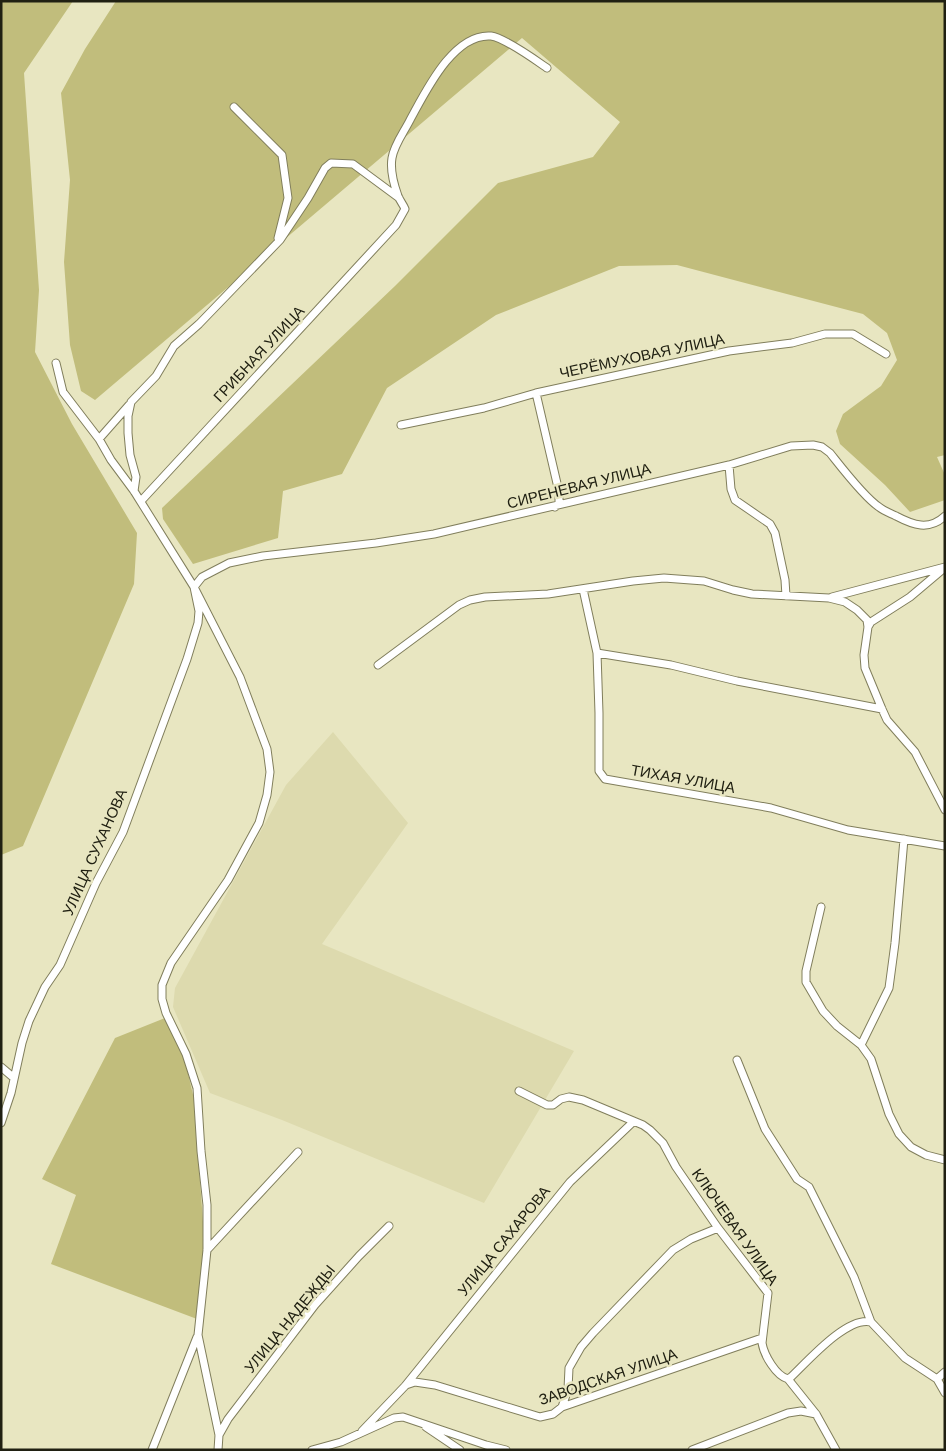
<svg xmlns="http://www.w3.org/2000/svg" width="946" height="1451" viewBox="0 0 946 1451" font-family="'DM Sans',sans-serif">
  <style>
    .built { fill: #dddaae }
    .green { fill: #c1bd7c }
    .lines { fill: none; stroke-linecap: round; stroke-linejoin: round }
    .minor-casing { stroke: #807e5c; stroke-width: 9 }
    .minor { stroke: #fff; stroke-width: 7 }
    .labels { text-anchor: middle; stroke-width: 5; stroke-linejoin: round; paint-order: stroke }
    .street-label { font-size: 15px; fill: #202012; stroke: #e8e6c1 }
  </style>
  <rect width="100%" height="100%" fill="#e8e6c1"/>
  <path class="built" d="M 333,732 L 408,823 L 322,944 L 574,1051 L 484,1203 L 282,1120 L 210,1093 L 173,1007 L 175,988 L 286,785 Z"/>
  <path class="green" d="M 1,1 L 73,1 L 24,73 L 39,290 L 35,352 L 72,424 L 137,533 L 134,584 L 23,846 L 1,855 Z
    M 116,1 L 945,1 L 945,455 L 937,457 L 945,475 L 945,500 L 910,512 L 885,485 L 840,444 L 836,431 L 843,414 L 881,386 L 897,360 L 887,333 L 863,314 L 677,265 L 619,266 L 496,315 L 387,388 L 342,474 L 283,491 L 278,538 L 193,564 L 163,519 L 162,508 L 395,286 L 498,183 L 593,157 L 620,122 L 522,38 L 95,400 L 81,391 L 70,345 L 64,262 L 70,180 L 61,93 L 85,49 Z
    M 165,1018 L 184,1056 L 194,1099 L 205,1249 L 197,1319 L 51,1264 L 76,1195 L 42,1179 L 115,1038 Z"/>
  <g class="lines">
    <g class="minor-casing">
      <path id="minor" d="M 234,107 L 282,155 L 288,198 L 278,238
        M 56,363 L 63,392 L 99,439 L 111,460 L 134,491 L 194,587 L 240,677 L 267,749 L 270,772 L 267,795 L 259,823 L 228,880 L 171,963 L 162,985 L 162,999 L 166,1013 L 186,1054 L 197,1088 L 201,1151 L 207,1205 L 207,1250 L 198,1335 L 219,1435 L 218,1450
        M 536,393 L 559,492 L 559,504 L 555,507
        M 401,425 L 484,408 L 536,393 L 729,351 L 792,343 L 825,334 L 853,334 L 886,354
        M 99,439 L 129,405
        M 729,465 L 731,489 L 735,500 L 770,524 L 775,533 L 785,580 L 786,596
        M 134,491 L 136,477 L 130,455 L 128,433 L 128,416 L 131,402 L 156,376 L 174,346 L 199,324 L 280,240 L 308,198 L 325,168 L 331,163 L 353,164 L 399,198
        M 141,501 L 396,225 L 405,209 C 403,204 400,201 398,196 C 394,185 390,170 392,158 C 394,145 404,132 410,120 C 425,93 453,33 491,36 C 505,38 534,59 547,68
        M 583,589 L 597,653 L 599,713 L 599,771 L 605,779 L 771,808 L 848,830 L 945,846
        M 832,597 L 945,567
        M 868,627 L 871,622 L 910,597 L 942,570
        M 597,653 L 671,665 L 737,681 L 882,709
        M 378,665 L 459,605 L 470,600 L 485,597 L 548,594 L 633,581 L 664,578 L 704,581 L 733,590 L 752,594 L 829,598 L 845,602 L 857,610 L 867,620 L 868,627 L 864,655 L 865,668 L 882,709 L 887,720 L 915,752 L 945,810
        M 821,907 L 806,971 L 806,982 L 823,1011 L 837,1026 L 861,1045 L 871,1059 L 889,1114 L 899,1134 L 911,1147 L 926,1155 L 945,1160
        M 861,1045 L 889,988 L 895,943 L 904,839
        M 737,1060 L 765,1129 L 797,1179 L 809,1187 L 854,1277 L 871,1322
        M 1,1067 L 14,1078
        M 519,1091 L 547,1105 L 553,1105 L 561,1099 L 569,1097 L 583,1100 L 643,1125 L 650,1130 L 663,1143 L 676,1167 L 718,1228 L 768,1293 L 762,1343 C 764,1355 776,1376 788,1379 L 791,1377 C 808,1361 847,1316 871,1322 L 905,1358 L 937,1379 L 945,1393
        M 1,1123 L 11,1093 L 22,1043 L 29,1021 L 45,987 L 60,965 L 96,883 L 123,832 L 187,659 L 198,623 L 199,611 L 194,587 L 202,577 L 229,563 L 263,556 L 376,543 L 434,534 L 729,465 L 791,446 L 813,445 L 822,447 L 830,453 C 842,468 864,497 879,507 C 884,511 890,513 896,516 C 913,525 929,531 945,516
        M 207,1250 L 298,1152
        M 788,1379 L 816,1414 L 836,1450
        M 937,1379 L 945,1372
        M 406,1385 L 415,1382 L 435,1385 L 540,1417 L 553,1414 L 562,1407 L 762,1338
        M 562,1407 L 568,1389 L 569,1368 L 581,1347 L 593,1333 L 673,1250 L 691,1239 L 718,1228
        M 426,1427 L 460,1450
        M 362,1431 L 405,1386 L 570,1182 L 633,1122
        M 219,1435 L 228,1419 L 315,1305 L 359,1256 L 389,1226
        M 152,1450 L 197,1337
        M 312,1450 L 341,1442 L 394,1418 L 403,1417 L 486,1445 L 506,1450
        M 692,1450 L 788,1413 L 801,1411 L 816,1414"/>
    </g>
    <use href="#minor" class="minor"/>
  </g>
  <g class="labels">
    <g class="street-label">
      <text transform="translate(259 354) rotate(-47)" y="5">ГРИБНАЯ УЛИЦА</text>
      <text transform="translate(642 356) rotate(-12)" y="5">ЧЕРЁМУХОВАЯ УЛИЦА</text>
      <text transform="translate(579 486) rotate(-14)" y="5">СИРЕНЕВАЯ УЛИЦА</text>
      <text transform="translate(683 779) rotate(10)" y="5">ТИХАЯ УЛИЦА</text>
      <text transform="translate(95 852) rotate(-66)" y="5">УЛИЦА СУХАНОВА</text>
      <text transform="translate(735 1227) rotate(55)" y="5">КЛЮЧЕВАЯ УЛИЦА</text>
      <text transform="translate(504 1241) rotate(-51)" y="5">УЛИЦА САХАРОВА</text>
      <text transform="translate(290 1319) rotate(-51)" y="5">УЛИЦА НАДЕЖДЫ</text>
      <text transform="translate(608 1377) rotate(-19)" y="5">ЗАВОДСКАЯ УЛИЦА</text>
    </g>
  </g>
  <rect width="946" height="1451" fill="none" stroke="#202012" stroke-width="5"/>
</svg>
